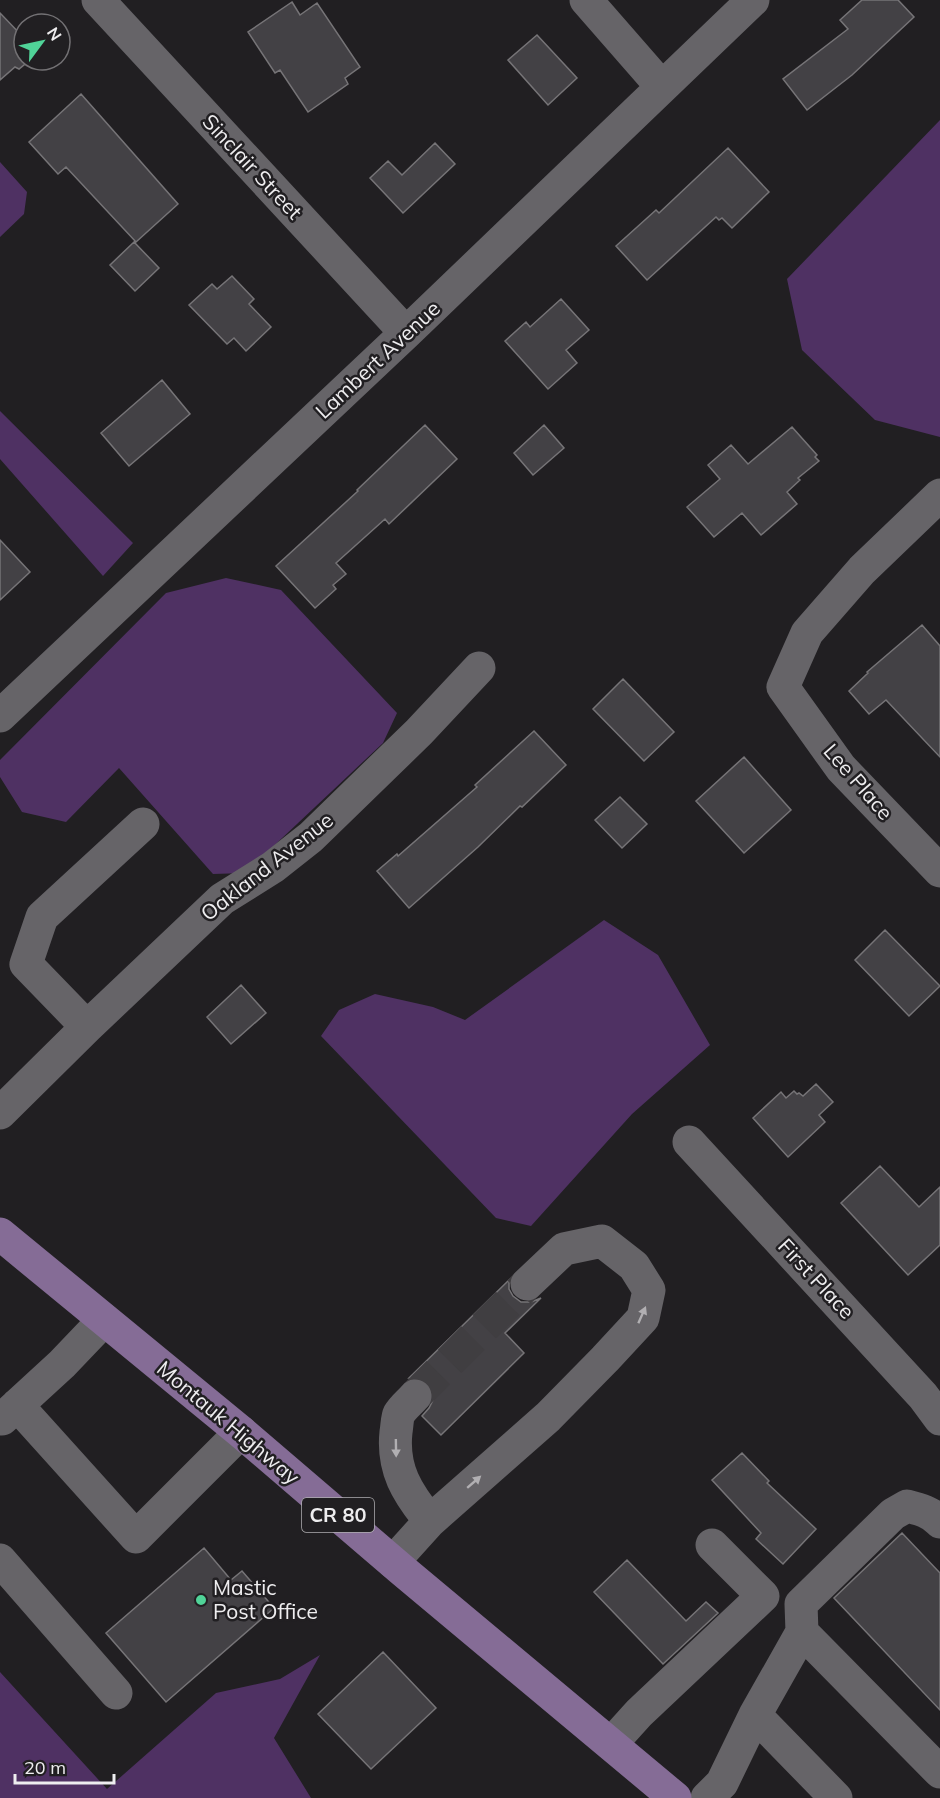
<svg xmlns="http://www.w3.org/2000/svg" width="940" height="1798" viewBox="0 0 940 1798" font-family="Mulish,sans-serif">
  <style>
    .green { fill: #4f3163 }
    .building { fill: #434145; stroke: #767477; stroke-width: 1.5 }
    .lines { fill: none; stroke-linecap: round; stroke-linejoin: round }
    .minor-tunnel { stroke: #403e41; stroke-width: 33; stroke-dasharray: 33 16; stroke-linecap: butt }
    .minor { stroke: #666468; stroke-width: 33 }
    .major { stroke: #856c96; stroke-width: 33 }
    .oneway { fill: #b1afb2 }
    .poi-dot { fill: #50d398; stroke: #211f22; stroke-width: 2 }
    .labels { text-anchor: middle; stroke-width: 5; stroke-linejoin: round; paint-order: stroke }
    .shield { fill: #211f22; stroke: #b0afb2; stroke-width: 1.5 }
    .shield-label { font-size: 20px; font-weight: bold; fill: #eeedef }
    .street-label { font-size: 21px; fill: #eeedef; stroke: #211f22 }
    .poi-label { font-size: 21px; fill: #eeedef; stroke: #211f22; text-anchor: start }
  </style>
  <rect width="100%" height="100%" fill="#211f22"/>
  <path class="green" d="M 940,120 L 940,437 L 875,420 L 802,350 L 787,279 Z
    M 0,162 L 27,192 L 24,214 L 0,237 Z
    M 0,411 L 133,543 L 103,576 L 0,459 Z
    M 226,578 L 281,590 L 397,713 L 383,743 L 245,873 L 213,874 L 119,768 L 66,822 L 22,812 L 0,777 L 0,760 L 166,593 Z
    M 604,920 L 658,955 L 710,1045 L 632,1114 L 531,1226 L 496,1218 L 321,1036 L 339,1010 L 375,994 L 433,1007 L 465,1020 Z
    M 320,1655 L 274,1738 L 311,1798 L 0,1798 L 0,1672 L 107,1789 L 216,1693 L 280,1679 Z"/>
  <path class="building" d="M 862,0 L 898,0 L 914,17 L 852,75 L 807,110 L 783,79 L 848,29 L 840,20 Z
    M 292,2 L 300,15 L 317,3 L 360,67 L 345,78 L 348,84 L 308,112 L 280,70 L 275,73 L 248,32 Z
    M 0,13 L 24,38 L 24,60 L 30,60 L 19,69 L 15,67 L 0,80 Z
    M 537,35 L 577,78 L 548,105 L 508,60 Z
    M 81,94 L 178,204 L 136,242 L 66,167 L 58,174 L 29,142 Z
    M 435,143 L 455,164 L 403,213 L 370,178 L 388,161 L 402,175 Z
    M 728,148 L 769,192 L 732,228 L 722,218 L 719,220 L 716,217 L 647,280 L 616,246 L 656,210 L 659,213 Z
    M 134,242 L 159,268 L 135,291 L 110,265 Z
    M 232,276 L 254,299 L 249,304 L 271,327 L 246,351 L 234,338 L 227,344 L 189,305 L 212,284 L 217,289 Z
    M 561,299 L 589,330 L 566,350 L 577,363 L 548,389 L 505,341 L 526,322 L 530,327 Z
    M 162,380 L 190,414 L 129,466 L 101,433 Z
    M 425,425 L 457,459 L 389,524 L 385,519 L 336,563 L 346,574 L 333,585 L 336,589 L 315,608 L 276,566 L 358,491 L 357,490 Z
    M 544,425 L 564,448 L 533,475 L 514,453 Z
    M 792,427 L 817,455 L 815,457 L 819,461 L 798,478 L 800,480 L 787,492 L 797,504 L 761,535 L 742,513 L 714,537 L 687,507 L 720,479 L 708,465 L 731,445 L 748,464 Z
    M 0,540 L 30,572 L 0,600 Z
    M 922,625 L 940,646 L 940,757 L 886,700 L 869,714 L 849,691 L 868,673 L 867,672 Z
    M 623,679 L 674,732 L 644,761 L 593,709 Z
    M 534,731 L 566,765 L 522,807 L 520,806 L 478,847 L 409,908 L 377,871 L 397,854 L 398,856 L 477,787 L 475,785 Z
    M 744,757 L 791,810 L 744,853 L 696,801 Z
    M 620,797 L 647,824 L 622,848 L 595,820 Z
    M 885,930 L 940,986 L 909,1016 L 855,960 Z
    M 241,985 L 266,1013 L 231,1044 L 207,1017 Z
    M 816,1084 L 833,1102 L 819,1115 L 825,1122 L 788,1157 L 753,1118 L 781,1092 L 786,1098 L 794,1091 L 797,1094 L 799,1093 L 803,1096 Z
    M 880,1166 L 919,1207 L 940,1187 L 940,1245 L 908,1275 L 841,1203 Z
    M 509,1280 L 509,1289 L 513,1296 L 521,1302 L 531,1302 L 541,1298 L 505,1333 L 524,1353 L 441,1435 L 422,1416 L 429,1408 L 433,1400 L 433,1390 L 428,1382 L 419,1378 L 409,1378 Z
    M 742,1453 L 769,1481 L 767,1483 L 816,1529 L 783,1564 L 756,1539 L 761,1533 L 712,1480 Z
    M 902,1533 L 940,1573 L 940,1710 L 834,1598 Z
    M 204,1548 L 231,1580 L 242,1571 L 274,1608 L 166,1702 L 106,1633 Z
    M 627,1560 L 686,1621 L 706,1602 L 718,1613 L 663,1664 L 594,1592 Z
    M 383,1652 L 436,1708 L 371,1769 L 318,1714 Z"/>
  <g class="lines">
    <path class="minor-tunnel" d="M 415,1396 L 527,1284"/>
    <path class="minor" d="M 98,0 L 406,333
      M 586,0 L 662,87
      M 940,495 L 862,570 L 807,633 L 783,687 L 841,768 L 940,871
      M 0,716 L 406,333 L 753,0
      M 87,1027 L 26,964 L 42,917 L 143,824
      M 0,1113 L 87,1027 L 222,899 L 273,867 L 311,837 L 419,732 L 479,668
      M 689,1142 L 923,1396 L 940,1419
      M 415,1396 C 410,1402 403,1407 399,1414 C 397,1418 397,1427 396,1432 C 392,1469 407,1493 430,1521
      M 17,1405 L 136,1537 L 241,1432
      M 2,1419 L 62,1364 L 104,1320
      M 0,1560 L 116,1693
      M 393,1562 L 430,1521 L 548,1417 L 605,1359 L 643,1318 L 649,1290 L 634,1266 L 602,1241 L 564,1249 L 527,1284
      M 802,1632 L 940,1772
      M 755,1715 L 836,1798
      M 611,1744 L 639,1713 L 763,1596 L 712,1545
      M 707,1798 L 722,1783 L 755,1715 L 802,1632 L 801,1604 L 893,1514 L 907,1506 C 919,1509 931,1512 940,1522"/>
    <path class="major" d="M 0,1234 L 241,1432 L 402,1570 L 675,1798"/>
  </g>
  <defs><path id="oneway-solid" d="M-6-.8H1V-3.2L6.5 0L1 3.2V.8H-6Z" transform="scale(1.5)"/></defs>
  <g class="oneway">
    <use href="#oneway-solid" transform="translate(642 1315) rotate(-66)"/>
    <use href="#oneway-solid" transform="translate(396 1448) rotate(89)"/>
    <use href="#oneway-solid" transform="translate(474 1482) rotate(-41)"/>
  </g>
  <circle class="poi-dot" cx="201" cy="1600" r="6"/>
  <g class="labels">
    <rect class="shield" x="302" y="1498" width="72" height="34" rx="4.5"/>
    <g class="shield-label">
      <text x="338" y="1522">CR 80</text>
    </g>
    <g class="street-label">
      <text transform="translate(252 167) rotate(47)" y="7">Sinclair Street</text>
      <text transform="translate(378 360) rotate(-43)" y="7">Lambert Avenue</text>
      <text transform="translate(858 782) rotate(49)" y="7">Lee Place</text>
      <text transform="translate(267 867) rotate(-38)" y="7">Oakland Avenue</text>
      <text transform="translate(816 1279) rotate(47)" y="7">First Place</text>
      <text transform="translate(228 1423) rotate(40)" y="7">Montauk Highway</text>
    </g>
    <g class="poi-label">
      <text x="213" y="1595">Mastic<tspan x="213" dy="24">Post Office</tspan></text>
    </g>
  </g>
  <g transform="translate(42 42) rotate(57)"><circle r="28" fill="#211f22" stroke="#737174" stroke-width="1.5"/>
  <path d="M0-4.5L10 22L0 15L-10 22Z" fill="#50d398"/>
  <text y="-9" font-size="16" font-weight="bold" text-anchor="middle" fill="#eeedef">N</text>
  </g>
  <path d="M15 1774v9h99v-9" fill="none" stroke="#eeedef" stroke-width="3"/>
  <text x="24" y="1774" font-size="18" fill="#eeedef" stroke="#211f22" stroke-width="4.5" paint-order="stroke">20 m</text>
</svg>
